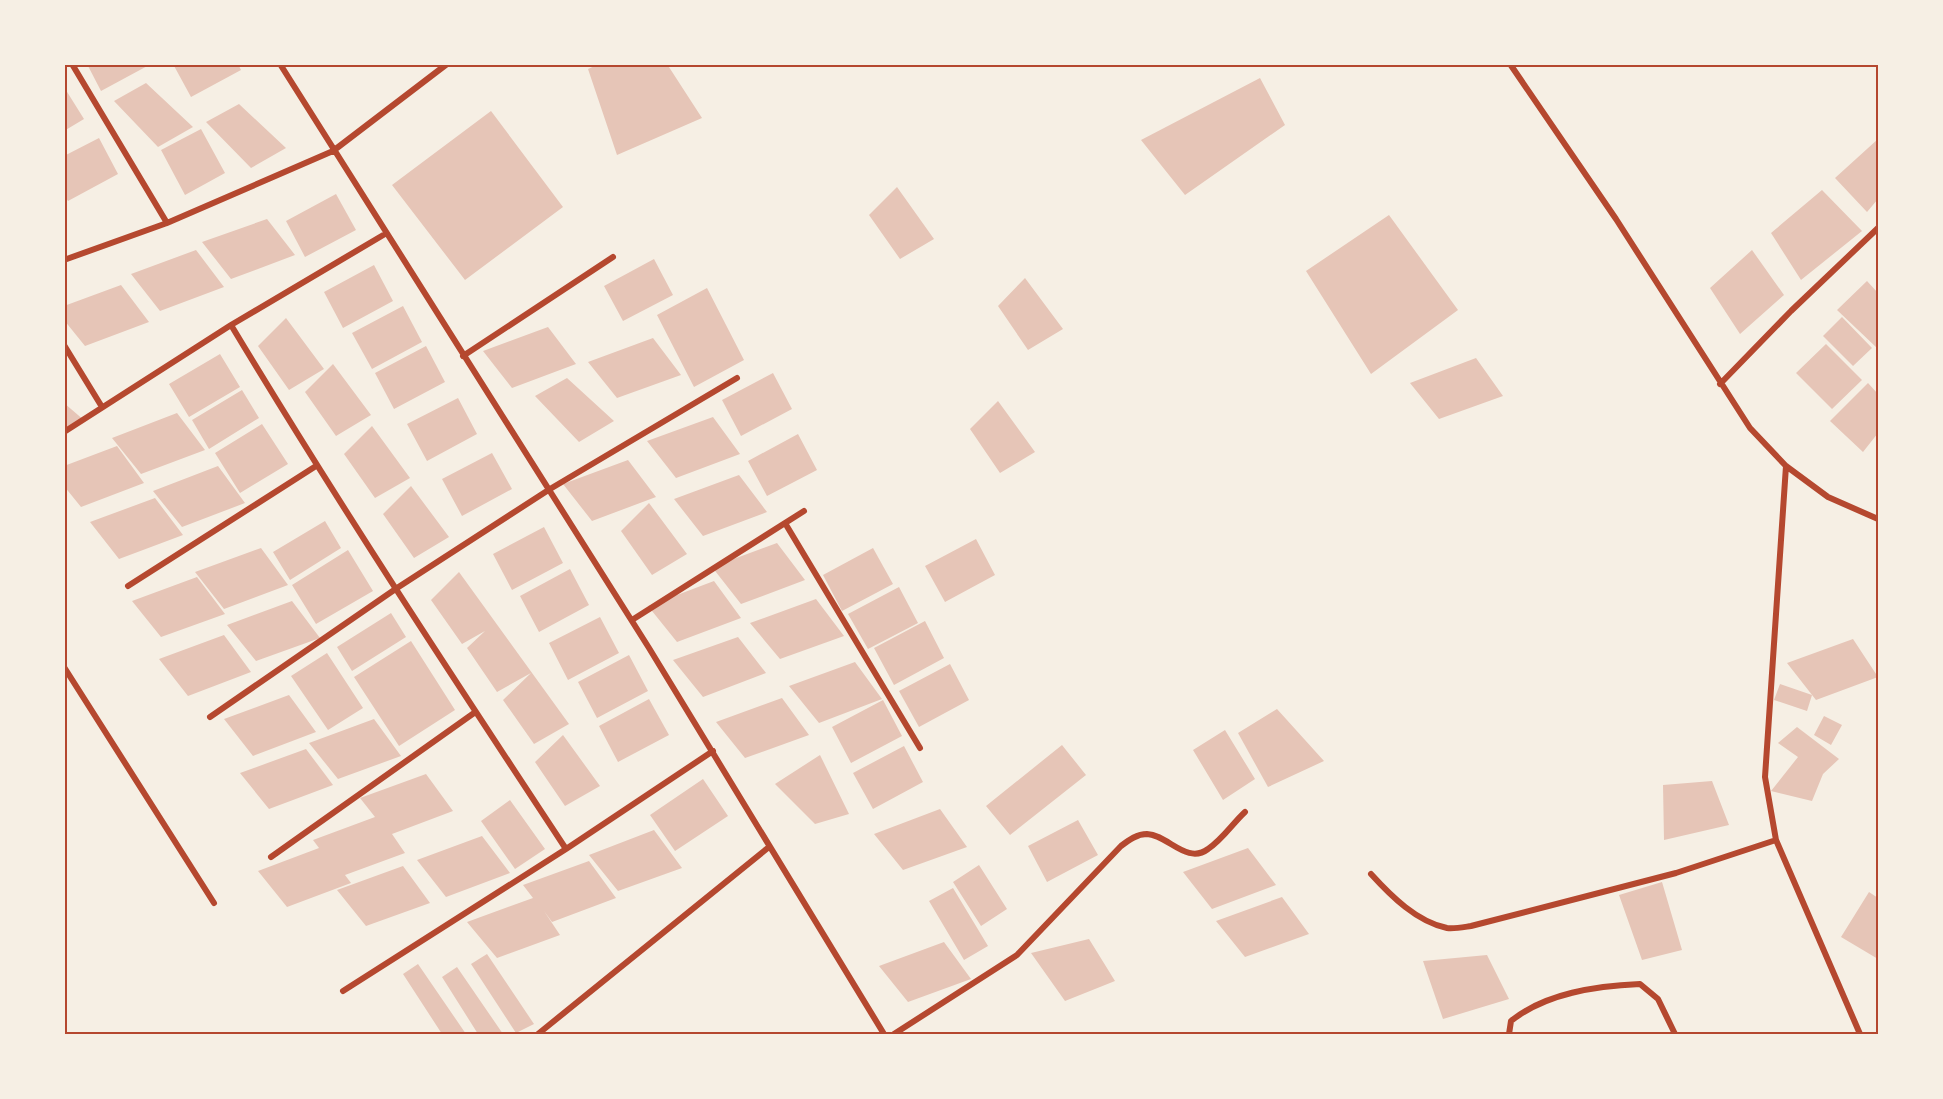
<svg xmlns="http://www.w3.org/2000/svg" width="1943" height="1099" viewBox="0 0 1943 1099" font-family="'PT Sans',sans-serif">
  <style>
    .building { fill: #e6c5b7 }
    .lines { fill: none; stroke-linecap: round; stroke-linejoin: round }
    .minor { stroke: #b5482f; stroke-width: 6 }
    .neatline { fill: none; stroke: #b5482f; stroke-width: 2 }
  </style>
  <rect width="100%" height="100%" fill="#f6efe4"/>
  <path class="building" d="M 87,64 L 151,64 L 101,91 Z
    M 173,64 L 238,64 L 241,70 L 191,97 Z
    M 599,64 L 667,64 L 702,118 L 617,155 L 588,69 Z
    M 1260,78 L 1285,125 L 1185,195 L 1141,140 Z
    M 146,83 L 193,127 L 158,147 L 114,101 Z
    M 64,87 L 84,119 L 64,131 Z
    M 239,104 L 286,148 L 251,168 L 206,122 Z
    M 491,111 L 563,207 L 465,280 L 392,185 Z
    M 201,129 L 225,173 L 185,195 L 161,150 Z
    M 99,138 L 118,174 L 68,201 L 64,195 L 64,156 Z
    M 1878,139 L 1878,199 L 1867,212 L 1835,178 Z
    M 897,187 L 934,239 L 900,259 L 869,215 Z
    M 1822,190 L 1862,231 L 1801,280 L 1771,233 Z
    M 336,194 L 356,230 L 305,257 L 286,221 Z
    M 1389,215 L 1458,310 L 1371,374 L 1306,271 Z
    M 267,219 L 295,255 L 231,279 L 202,242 Z
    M 196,250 L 224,287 L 160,311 L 131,274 Z
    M 1752,250 L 1784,295 L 1740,334 L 1710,288 Z
    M 654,259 L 673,295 L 623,321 L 604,286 Z
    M 374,265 L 393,301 L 343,328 L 324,292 Z
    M 1025,278 L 1063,329 L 1028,350 L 998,306 Z
    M 1867,281 L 1878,293 L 1877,348 L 1837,310 Z
    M 121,285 L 149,322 L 85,346 L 64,320 L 64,306 Z
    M 707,288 L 744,360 L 694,387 L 657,315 Z
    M 403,306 L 422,342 L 372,369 L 352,333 Z
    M 1842,317 L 1872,348 L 1853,366 L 1823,336 Z
    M 286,318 L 324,369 L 289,390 L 258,346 Z
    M 548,327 L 576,364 L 512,388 L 483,351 Z
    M 653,338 L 681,375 L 617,398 L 588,362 Z
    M 1826,344 L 1862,380 L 1832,409 L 1796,373 Z
    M 426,346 L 445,382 L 394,409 L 375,373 Z
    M 220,354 L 240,387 L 189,417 L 169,384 Z
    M 1476,358 L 1503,396 L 1439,419 L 1410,383 Z
    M 333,364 L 371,415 L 336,436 L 305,392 Z
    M 773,373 L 792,409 L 741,436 L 722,400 Z
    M 567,378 L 614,421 L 579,442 L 535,396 Z
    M 1868,383 L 1878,394 L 1878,433 L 1863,452 L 1830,421 Z
    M 242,390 L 259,418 L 209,449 L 192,420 Z
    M 458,398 L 477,434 L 427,461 L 407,424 Z
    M 998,401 L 1035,452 L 1000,473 L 970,429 Z
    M 64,403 L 85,421 L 64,433 Z
    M 177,413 L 205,450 L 141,474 L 112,438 Z
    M 713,417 L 740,454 L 676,478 L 647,441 Z
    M 262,424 L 288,464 L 240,493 L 215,453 Z
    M 372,426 L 410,478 L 375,498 L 344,454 Z
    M 798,434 L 817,470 L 767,496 L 748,461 Z
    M 117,446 L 144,483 L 81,507 L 64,486 L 64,466 Z
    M 492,453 L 512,489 L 462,516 L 442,479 Z
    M 628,460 L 656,497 L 592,521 L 563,484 Z
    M 218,466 L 245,503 L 182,527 L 153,491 Z
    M 739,475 L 767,512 L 703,536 L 674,499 Z
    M 411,486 L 449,537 L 414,558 L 383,514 Z
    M 155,498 L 183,535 L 119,559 L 90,522 Z
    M 649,503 L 687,554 L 652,575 L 621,531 Z
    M 325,521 L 341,548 L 290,580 L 273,552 Z
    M 544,527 L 563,563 L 512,590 L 493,554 Z
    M 976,539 L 995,575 L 945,602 L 925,566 Z
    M 777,543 L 805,580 L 741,604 L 712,567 Z
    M 261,548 L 288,585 L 224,609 L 195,572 Z
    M 873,548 L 893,584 L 842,611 L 823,575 Z
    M 348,550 L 373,591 L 316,624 L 292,585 Z
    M 570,569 L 589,605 L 539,632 L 520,596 Z
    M 459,572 L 569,724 L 534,744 L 503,700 L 531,673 L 497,692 L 467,648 L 485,631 L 462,644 L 431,600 Z
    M 197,577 L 225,614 L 161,637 L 132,601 Z
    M 714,581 L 741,618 L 677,642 L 648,606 Z
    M 899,587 L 918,623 L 868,649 L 848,614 Z
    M 816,599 L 844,636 L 780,659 L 750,623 Z
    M 292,601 L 320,638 L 256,661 L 227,625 Z
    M 391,613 L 406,637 L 352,671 L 337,647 Z
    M 600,617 L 619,653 L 568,680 L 549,643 Z
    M 925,621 L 944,658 L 894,685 L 874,648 Z
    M 224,635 L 251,672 L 188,696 L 159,659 Z
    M 738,637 L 766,673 L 703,697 L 673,660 Z
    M 1853,639 L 1878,677 L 1816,700 L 1787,663 Z
    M 411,641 L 455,710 L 399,746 L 354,677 Z
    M 327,653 L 363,708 L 328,730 L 291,676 Z
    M 629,655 L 648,691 L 597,718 L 578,682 Z
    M 855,662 L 882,699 L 819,723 L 789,686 Z
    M 950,664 L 969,700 L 919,727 L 899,691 Z
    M 1780,684 L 1812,695 L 1807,711 L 1774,700 Z
    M 289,695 L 316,732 L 253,756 L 224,719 Z
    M 782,698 L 809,735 L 745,758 L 716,722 Z
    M 649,699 L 669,735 L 618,762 L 599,726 Z
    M 883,700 L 902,736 L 851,763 L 832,727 Z
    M 1277,709 L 1324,761 L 1268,787 L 1238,733 Z
    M 1824,716 L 1842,725 L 1831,745 L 1814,735 Z
    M 374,719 L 401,756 L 338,779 L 309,743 Z
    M 1797,727 L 1839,759 L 1823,774 L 1812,801 L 1771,791 L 1798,757 L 1778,743 Z
    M 1225,730 L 1255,779 L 1223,800 L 1193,750 Z
    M 563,735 L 600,786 L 565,806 L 535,762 Z
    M 1062,745 L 1086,775 L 1010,835 L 986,806 Z
    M 904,746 L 923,782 L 873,809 L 853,773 Z
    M 306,749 L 333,785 L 269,809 L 240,773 Z
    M 820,755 L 849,814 L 815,824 L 775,784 Z
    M 426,774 L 453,811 L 392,834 L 405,853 L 345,875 L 351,883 L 287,907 L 258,871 L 319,848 L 313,840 L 375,817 L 360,798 Z
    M 703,779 L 728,816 L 675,851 L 650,815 Z
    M 1712,781 L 1729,825 L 1664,840 L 1663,785 Z
    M 510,800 L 545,849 L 515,869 L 481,821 Z
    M 940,809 L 967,847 L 903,870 L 874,834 Z
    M 1078,820 L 1098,855 L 1047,882 L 1028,846 Z
    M 654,830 L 682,868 L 618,891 L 589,855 Z
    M 482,836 L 510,873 L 446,897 L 417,860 Z
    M 1248,848 L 1276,885 L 1212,909 L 1183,872 Z
    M 589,861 L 616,898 L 552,922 L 544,911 L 560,935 L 497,958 L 467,922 L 533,898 L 523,885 Z
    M 979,865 L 1007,909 L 981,926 L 953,882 Z
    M 403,866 L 430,903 L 366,926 L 337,890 Z
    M 1662,882 L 1682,950 L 1642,960 L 1619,895 Z
    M 953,888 L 988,946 L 964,960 L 929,901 Z
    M 1869,892 L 1878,898 L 1878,959 L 1841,937 Z
    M 1282,897 L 1309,934 L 1245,957 L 1216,921 Z
    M 1089,939 L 1115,981 L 1065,1001 L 1031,953 Z
    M 944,942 L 971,979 L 908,1002 L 879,966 Z
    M 487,954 L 534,1024 L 516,1033 L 471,964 Z
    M 1487,955 L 1509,999 L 1443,1019 L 1423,961 Z
    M 418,964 L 466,1034 L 442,1034 L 403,974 Z
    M 457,967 L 503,1034 L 478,1034 L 442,977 Z"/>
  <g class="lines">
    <path class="minor" d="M 72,64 L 167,223
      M 280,64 L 649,648 L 884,1034
      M 1510,64 L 1616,219 L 1750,428 L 1786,466 L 1828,497 L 1878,519
      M 64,260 L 167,223 L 333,151 L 447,64
      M 231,325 C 338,503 452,676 566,849 L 713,751
      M 64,345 L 102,407
      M 463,356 L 613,257
      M 1720,384 L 1791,311 L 1878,228
      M 64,432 L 231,325 L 385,234
      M 1786,466 L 1765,777 L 1776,840 L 1860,1034
      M 785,523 L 920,748
      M 128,586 L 316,466
      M 632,620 L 804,511
      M 64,667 L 214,903
      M 210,717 L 397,588 L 550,489 L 737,378
      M 271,857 L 474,713
      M 1371,874 C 1391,896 1417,922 1447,928 C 1454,929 1464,927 1471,926 L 1676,873 L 1776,840
      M 343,991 L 566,849
      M 538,1034 L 769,847
      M 894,1034 L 1017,955 L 1121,846 C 1129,840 1137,834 1147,834 C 1168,835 1187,865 1208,849 C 1222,840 1233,823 1245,812
      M 1509,1034 L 1511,1021 C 1546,993 1596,986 1640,984 L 1658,999 L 1675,1034"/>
  </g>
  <rect width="1943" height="1099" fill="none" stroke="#f6efe4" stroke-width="132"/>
  <rect x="66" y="66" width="1811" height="967" class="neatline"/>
</svg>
